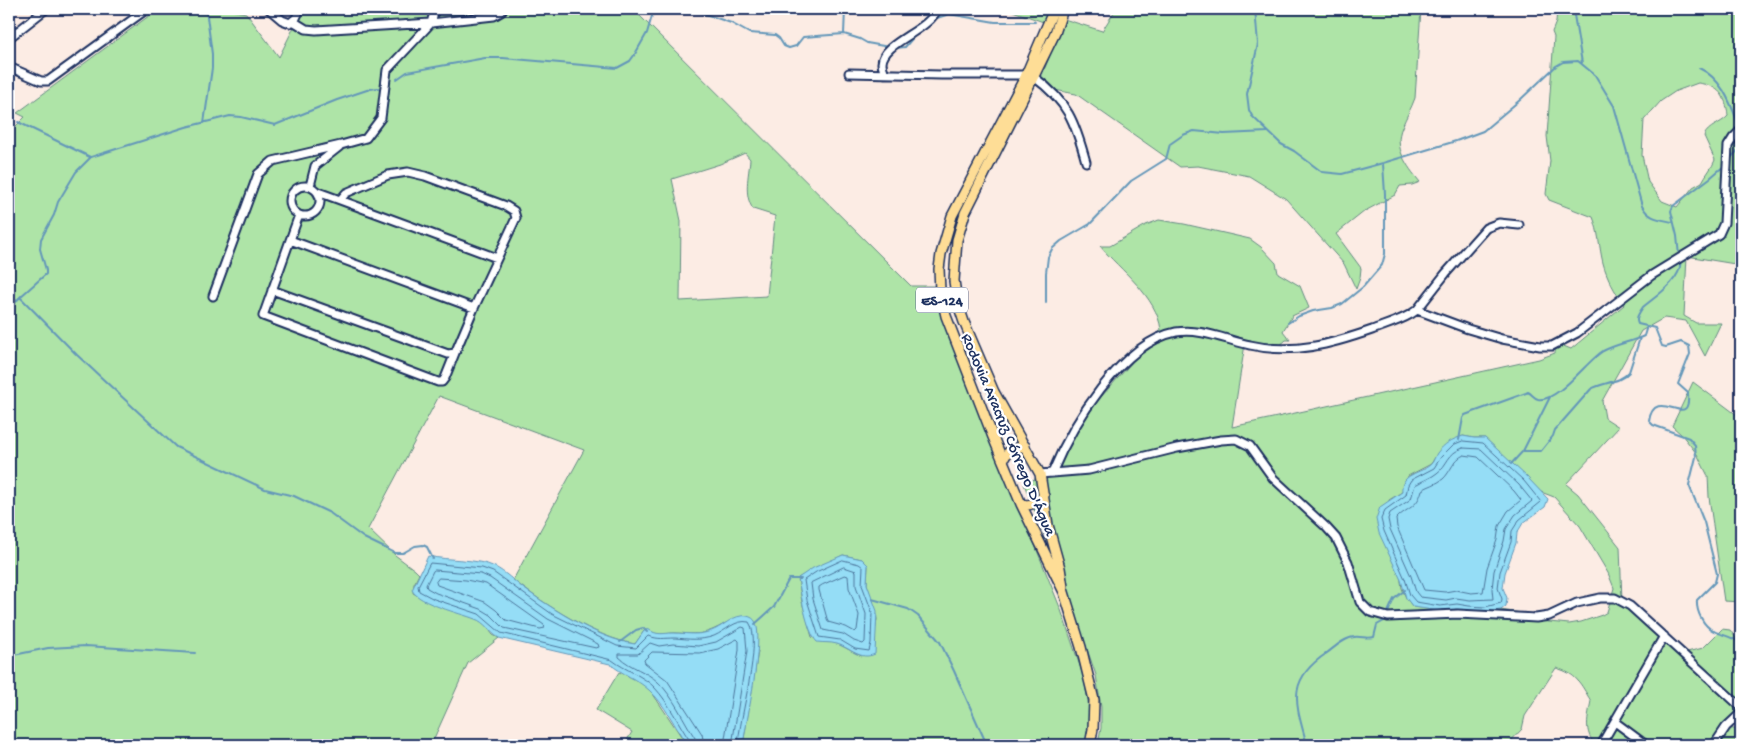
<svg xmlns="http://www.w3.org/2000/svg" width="1750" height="754" viewBox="0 0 1750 754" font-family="'Gochi Hand',sans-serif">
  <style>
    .green { fill: #aee4a7; stroke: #648a82; fill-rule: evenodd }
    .water { fill: #95ddf6; stroke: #6497b9 }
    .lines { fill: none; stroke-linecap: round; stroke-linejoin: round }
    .shore { stroke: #4c759b; stroke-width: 1 }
    .stream { stroke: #6497b9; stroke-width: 2 }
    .minor-casing { stroke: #1b2f5e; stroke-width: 11 }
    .major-casing { stroke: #1b2f5e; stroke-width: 12 }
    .minor { stroke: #fff; stroke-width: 7 }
    .major { stroke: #fedd96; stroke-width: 9 }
    .labels { text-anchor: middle; stroke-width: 4.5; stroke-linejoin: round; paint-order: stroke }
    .shield { fill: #fff; stroke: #5f6d8e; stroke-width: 1 }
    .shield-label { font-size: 15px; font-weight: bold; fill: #1b2f5e }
    .street-label { font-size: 16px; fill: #1b2f5e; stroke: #fff }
  </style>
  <rect width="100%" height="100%" fill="#fcece4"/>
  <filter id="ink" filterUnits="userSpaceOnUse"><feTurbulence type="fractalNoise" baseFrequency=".02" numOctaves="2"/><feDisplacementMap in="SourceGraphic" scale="10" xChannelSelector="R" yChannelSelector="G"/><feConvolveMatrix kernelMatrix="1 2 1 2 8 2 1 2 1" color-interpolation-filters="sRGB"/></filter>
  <g filter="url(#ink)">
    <path class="green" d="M 166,9 L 225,9 L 246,13 L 279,57 L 303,9 L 633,9 L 911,286 L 937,286 L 1026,523 L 1061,610 L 1084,678 L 1089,707 L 1088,727 L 1086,745 L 743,745 L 758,651 L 726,623 C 703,636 700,634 675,633 C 663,633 659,637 648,630 L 644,631 L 635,644 C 596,638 544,604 513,580 L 584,450 L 439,396 L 368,529 L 395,555 L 415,570 L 419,574 L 414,584 L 413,593 L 431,603 L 477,619 L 484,623 L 493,635 L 499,638 L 468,663 L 431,745 L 9,745 L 9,133 L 25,117 L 17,113 L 157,10 ZM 745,153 L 750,159 C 749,176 743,194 753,209 L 775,216 L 767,296 L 680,301 L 681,221 L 672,179 L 720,164 ZM 843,555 L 862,559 L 868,565 L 867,584 L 877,619 L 876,627 L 862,656 C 854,653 848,649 840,645 C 830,640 823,644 812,637 L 802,602 L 798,578 Z
      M 1007,9 L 1054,9 L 1049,24 Z
      M 1116,9 L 1421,9 L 1415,98 C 1411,109 1406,117 1402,127 C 1393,148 1407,166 1420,182 L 1412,185 L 1400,186 L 1395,195 L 1365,211 L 1336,234 L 1361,268 L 1360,278 L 1356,289 L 1344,264 L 1286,199 L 1249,176 L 1198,166 L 1180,167 L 1076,94 L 1049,89 L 1039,83 L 1064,19 L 1102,31 Z
      M 1557,9 L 1741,9 L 1741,265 L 1687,256 L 1684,316 L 1696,323 L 1721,323 L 1705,356 L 1686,321 L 1664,318 L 1641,331 L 1602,401 L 1605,418 L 1619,427 L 1566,484 L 1578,494 L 1620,547 L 1622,602 L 1679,654 L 1703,648 L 1722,629 L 1730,630 L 1739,642 L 1741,653 L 1741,713 L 1727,728 L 1741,730 L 1741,745 L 1596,745 C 1583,732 1588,717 1591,701 C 1580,683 1577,674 1556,668 L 1525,716 L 1522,729 L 1507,745 L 1098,745 L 1101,728 L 1101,707 L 1096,675 L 1070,600 L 1024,484 L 1043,475 L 1048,471 L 1075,426 L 1161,330 C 1157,296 1120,270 1100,246 L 1110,246 L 1146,225 L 1159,220 L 1184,224 L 1250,239 L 1261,247 L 1276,263 L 1278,273 L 1300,286 L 1309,308 L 1292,316 L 1283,331 L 1290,340 L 1286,340 C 1273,352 1260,356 1245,344 L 1232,427 L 1539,359 L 1555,353 L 1556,343 L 1571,349 L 1624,305 C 1615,292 1607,278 1603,263 C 1599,247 1599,232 1593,217 L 1549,200 L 1546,194 L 1550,161 L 1547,136 L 1554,37 L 1552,32 L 1556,22 ZM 1698,83 C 1719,86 1726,95 1728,116 C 1721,124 1708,126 1704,136 L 1715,160 C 1712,168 1706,174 1702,182 L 1693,187 L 1677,207 L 1662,201 L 1648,182 L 1642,155 L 1644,120 L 1661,101 L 1676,91 ZM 1463,436 L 1474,438 L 1485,438 L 1541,492 L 1554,497 L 1580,526 L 1608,573 L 1614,588 L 1607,612 L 1602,615 L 1581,622 L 1569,624 L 1539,621 L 1522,613 L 1500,610 L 1469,611 L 1456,609 L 1448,611 L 1413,607 L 1406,598 L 1402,588 L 1389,500 L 1402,492 L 1408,476 L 1431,464 L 1437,454 Z
      M 1693,382 L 1741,418 L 1741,602 L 1724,601 L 1709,497 L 1708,476 L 1697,454 L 1682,435 L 1672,426 Z
      M 619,672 L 639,681 L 651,691 L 687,745 L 624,745 L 632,732 L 596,710 Z"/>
    <path class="water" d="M 1463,436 L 1474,438 L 1485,438 L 1527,477 L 1548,499 L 1545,507 L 1523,523 L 1517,533 L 1516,543 L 1505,573 L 1503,588 L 1507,598 L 1506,606 L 1501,610 L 1485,612 L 1469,611 L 1456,609 L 1448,611 L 1440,611 L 1413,607 L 1406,598 L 1401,580 L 1379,533 L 1376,519 L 1380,507 L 1402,492 C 1400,473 1421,474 1431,464 C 1434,461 1435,456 1437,453 C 1444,444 1452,439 1463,436 Z
      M 843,555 L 862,559 L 868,565 L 867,584 L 877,611 L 875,654 C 860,661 851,648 837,644 C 830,642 824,643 817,642 C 806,630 801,594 798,578 L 813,568 Z
      M 428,556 C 449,561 477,558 495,567 C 505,572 514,581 523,588 C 553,609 598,639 635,644 L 644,631 L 648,629 C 657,636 663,633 673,633 C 687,633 698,636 711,631 C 721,628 731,617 741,616 C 746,615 753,617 755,621 C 765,637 746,723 743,745 L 687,745 C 676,728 664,703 649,690 C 637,679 622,674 610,664 L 499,638 C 490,633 485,622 475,619 C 460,613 419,604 412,590 Z"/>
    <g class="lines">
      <path class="shore" d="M 1463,441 L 1483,443 L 1524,481 L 1541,502 L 1519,520 L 1512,531 L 1511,542 L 1500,572 L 1498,588 L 1502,599 L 1501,603 L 1485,607 L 1469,606 L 1457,604 L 1440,606 L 1416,602 L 1410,595 L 1405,579 L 1384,531 L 1381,519 L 1385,510 L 1406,495 L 1408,485 L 1411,480 L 1434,468 L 1441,457 L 1453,445 Z
        M 1463,448 L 1481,449 L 1519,485 L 1532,501 L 1515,515 L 1506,529 L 1504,541 L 1494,571 L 1492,589 L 1493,599 L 1470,600 L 1456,598 L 1446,600 L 1420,597 L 1416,592 L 1411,576 L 1390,529 L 1388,519 L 1390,513 L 1411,499 L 1415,485 C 1422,481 1431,478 1437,473 C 1448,465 1447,453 1463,448 Z
        M 1464,455 L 1478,457 L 1514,491 L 1521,500 L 1508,511 L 1499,526 L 1497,540 L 1487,568 L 1483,592 L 1471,593 L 1456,590 L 1445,592 L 1424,590 L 1397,527 L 1396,519 C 1407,507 1417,509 1422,490 C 1428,486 1437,484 1443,479 C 1451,472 1453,459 1464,455 Z
        M 843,560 L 859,564 L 863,567 L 862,585 L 872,612 L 871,643 L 869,651 L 855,649 L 840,640 L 819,637 L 807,600 L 804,580 L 816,572 Z
        M 844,567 L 856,571 L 856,586 L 866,614 L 865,642 L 863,644 L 854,641 L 843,634 L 823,630 L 813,599 L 811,583 Z
        M 435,570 L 481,574 L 490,578 L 548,619 L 598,644 L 599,647 L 596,648 L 504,628 L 491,615 L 481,609 L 436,593 L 427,588 L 426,585 L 433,571 Z
        M 845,575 L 848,576 L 849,588 L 859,615 L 857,630 L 855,632 L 846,627 L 828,622 L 819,590 L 819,587 L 822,585 Z
        M 439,578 L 466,580 L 486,584 L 544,625 L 545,628 L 540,629 L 506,620 L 496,610 L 485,602 L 437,585 L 436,582 Z
        M 690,745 L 690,741 C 678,723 669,703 655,688 C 644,676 625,670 612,660 L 501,633 L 479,614 L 434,599 L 419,591 L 418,586 L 430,563 L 482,568 L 493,572 L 552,614 L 617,646 L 636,648 L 648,636 C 661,640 662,638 675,638 C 688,639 700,641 714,636 C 726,631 735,619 749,622 C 763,641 739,719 738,745
        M 697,745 L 695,738 C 684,721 673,696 658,682 C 646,671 631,668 619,657 L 619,654 L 638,654 L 650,643 L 659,646 L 673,644 L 698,646 L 716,642 L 742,627 L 745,628 L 747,651 L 732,745
        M 704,745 L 702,734 L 667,680 L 645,663 L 644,660 L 652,652 L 700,653 L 718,649 L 737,639 L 739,641 L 739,650 L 724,745"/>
      <path class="stream" d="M 691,9 L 731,23 L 749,33 L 775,35 L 779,38 L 784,46 L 789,48 L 796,46 L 803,37 L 844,34 L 860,39 L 867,43 L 889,47
        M 1255,9 L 1258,44 L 1247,94 L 1249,110 L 1252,116 L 1281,144 L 1294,151 L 1322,172 L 1342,174 L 1383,163 L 1456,141 L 1483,131 L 1520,100 L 1556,66 L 1563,62 L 1578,61 L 1595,75 L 1614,106 L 1642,206 C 1649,219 1659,219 1673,222
        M 1573,9 L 1582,63
        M 934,19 L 949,14 L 995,22 L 1035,22
        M 844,34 L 845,9
        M 896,48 L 905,47 L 916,34
        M 1699,68 C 1723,79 1731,105 1740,128
        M 397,79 L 407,72 L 485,58 L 503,58 L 617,68 L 630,61 L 635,54 L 647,33 L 652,16 L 656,9
        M 18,122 L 90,157
        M 204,123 L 212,68 L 212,54 L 206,9
        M 1730,159 L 1741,147
        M 1679,256 L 1677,236 L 1671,211 L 1673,206 L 1710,178 L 1725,165
        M 1680,260 C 1684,278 1655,297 1643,307 C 1639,313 1635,318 1638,324 L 1655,328 L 1662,346 L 1666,347 L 1681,342 L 1689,346 L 1690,354 L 1678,384 L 1688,393 C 1688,397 1689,402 1687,406 C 1682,420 1654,389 1649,421 L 1653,425 L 1689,438 L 1695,445 L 1696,457 L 1689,485 L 1704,522 L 1717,574 L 1715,582 L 1697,600 C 1696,611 1703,626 1714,631 C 1721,635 1730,636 1737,641 L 1741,679
        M 20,297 L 77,355 L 176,447 L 265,489 L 294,496 L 330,513 L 364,538 L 395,553 L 403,553 L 415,546 L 423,545 L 427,547 L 433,559
        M 1046,303 L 1046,273 L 1048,257 L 1052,249 L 1061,241 L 1090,224 L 1131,181 L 1166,159 L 1170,144 L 1183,135 L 1194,131 L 1224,134 L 1268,132
        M 9,309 L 20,297 L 46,274 L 46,270 L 40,249 L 41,239 L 54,215 L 58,202 L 76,172 L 91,157 L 186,127 L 230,116 L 241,117 L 275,125 L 337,100 L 370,89 L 378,88
        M 1288,323 L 1299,316 L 1313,311 L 1332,308 L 1342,304 L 1363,287 L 1382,265 L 1385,254 L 1385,194 L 1383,164
        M 1459,440 L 1463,418 L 1465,415 L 1526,393 L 1528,392 C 1532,394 1534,398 1538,399 C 1557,403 1588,360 1603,351 C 1616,344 1631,342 1644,336 L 1647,326
        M 1523,451 L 1541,451 L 1553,436 L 1555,430 L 1591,389 C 1603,382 1620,383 1629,372 L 1640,338
        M 1511,464 L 1523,451 L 1550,397
        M 872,599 L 908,609 L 918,616 L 940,642 L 954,671 L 987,745
        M 755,624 L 774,607 L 789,579 L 801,579
        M 620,642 L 636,630 L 643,628 L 647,632
        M 9,656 L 48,648 L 86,646 L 195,653
        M 1307,745 C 1296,704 1285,681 1327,653 C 1335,647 1344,638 1354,637 C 1361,636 1367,639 1374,637 L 1377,625 L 1384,621 L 1394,599 L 1405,590"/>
      <g class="minor-casing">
        <path id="minor" d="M 269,9 L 282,20 L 290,23 L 296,18 L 300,9
          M 293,21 L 306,29 L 316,30 L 431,23 L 494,16 L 501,12 L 503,9
          M 9,38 L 46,9
          M 9,67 L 41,81 L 48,81 L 147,9
          M 849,73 L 941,75 L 1026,75
          M 885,74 C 884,71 882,67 882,63 C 883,42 929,31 937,9
          M 1034,77 C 1068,102 1075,122 1086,162
          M290 201a15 15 0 1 1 30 0a15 15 0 1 1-30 0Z
          M 310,186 L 315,166 L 339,147
          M 318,192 L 340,200
          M 299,215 L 263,316 L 438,382 L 442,382 L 445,378 L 455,353
          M 272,290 L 448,354 L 455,353 L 474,308 L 290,240
          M 213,296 L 258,174 L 273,161 L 341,145 L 366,138 L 381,118 L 387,70 L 431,23 L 435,9
          M 474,308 L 516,218 L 514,211 L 506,206 L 425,176 L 408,172 L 388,175 L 346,193 L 340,200 L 497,258
          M 1417,310 L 1468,329 L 1502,339 L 1540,346 L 1552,346 L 1577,333 L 1652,275 L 1719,234 L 1724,223 L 1728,146 L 1733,138 L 1741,130
          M 1052,473 C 1072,425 1121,343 1176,332 C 1201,328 1226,340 1250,345 C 1293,355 1332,344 1372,330 C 1385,325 1399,321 1411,314 L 1417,310 L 1446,273 L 1486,228 L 1499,223 L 1519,225
          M 1040,474 L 1089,470 L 1177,448 L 1221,440 L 1236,439 L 1250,446 L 1273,478 L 1326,527 L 1336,538 L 1348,562 L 1360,602 L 1370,612 L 1388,617 L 1458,614 L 1536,618 L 1549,616 L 1577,603 L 1600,598 L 1615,598 L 1630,606 L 1741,707
          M 1615,722 L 1646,745
          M 1601,745 L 1664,636
          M 1714,745 L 1726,727 L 1741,713"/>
      </g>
      <g class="major-casing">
        <path id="major" d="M 1054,9 L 1025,77 L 952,216 L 941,254 L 939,269 L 940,290 L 946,316 L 993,437 L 1021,504 L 1064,592 L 1081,647 L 1094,700 L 1093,729 L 1090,745
          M 1003,461 C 1007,449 1014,449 1025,446
          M 1021,504 C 1031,507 1037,502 1044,496
          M 1063,587 L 1060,568 L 1048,525 L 1040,474 L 994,392 L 964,322 L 957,301 L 954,281 L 957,240 L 965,213 L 1036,72 L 1055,33 L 1063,9"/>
      </g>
      <use href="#minor" class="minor"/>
      <use href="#major" class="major"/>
    </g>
  </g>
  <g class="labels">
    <rect class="shield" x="916" y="287.5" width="52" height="25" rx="4"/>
    <g class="shield-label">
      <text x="942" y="305">ES-124</text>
    </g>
    <g class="street-label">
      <text transform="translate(1010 434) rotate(67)" y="6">Rodovia Aracruz Córrego D'Água</text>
    </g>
  </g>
  <rect width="1750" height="754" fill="none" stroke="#fff" stroke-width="30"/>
  <rect x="15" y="15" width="1720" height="724" fill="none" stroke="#1b2f5e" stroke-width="2" filter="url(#ink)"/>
</svg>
